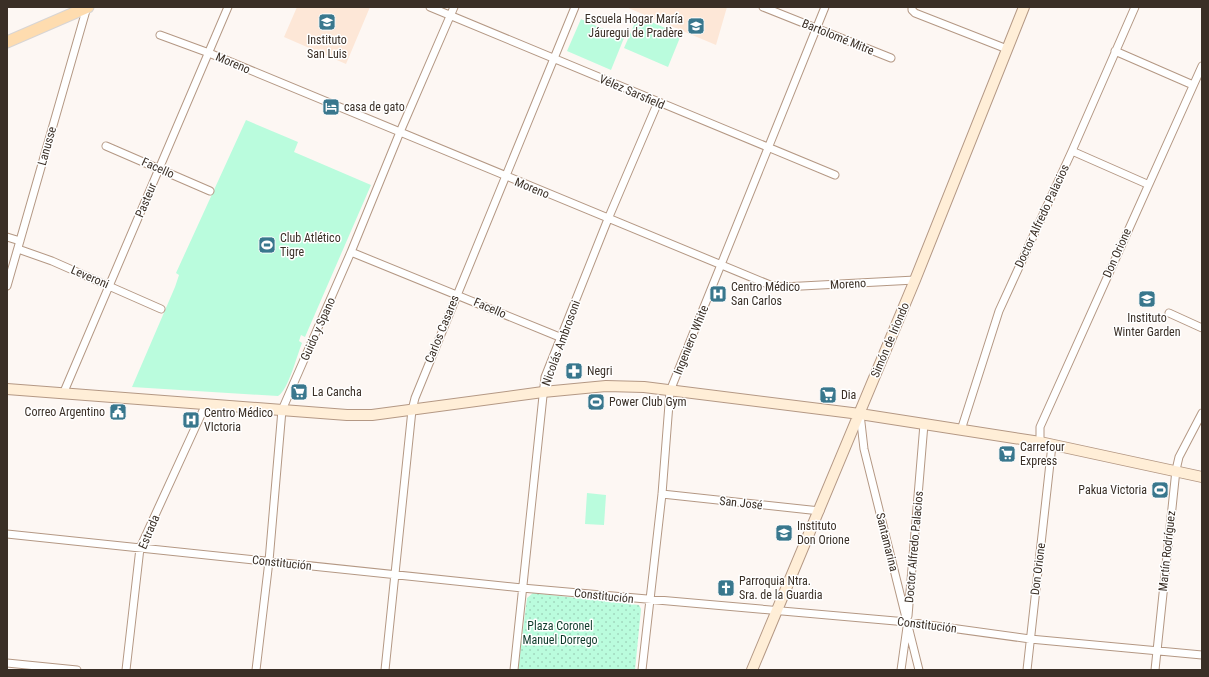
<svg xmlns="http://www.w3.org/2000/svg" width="1209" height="677" viewBox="0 0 1209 677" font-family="'Roboto Condensed',sans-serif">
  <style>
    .built { fill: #fde7d7 }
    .grass { fill: url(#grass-dots) }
    .pitch { fill: #bafcdd }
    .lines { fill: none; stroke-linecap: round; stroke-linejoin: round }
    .street-casing { stroke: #b49884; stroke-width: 9 }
    .secondary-casing { stroke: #b49884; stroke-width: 12 }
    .primary-casing { stroke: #d8d5d4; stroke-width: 13 }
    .street { stroke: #fff; stroke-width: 7 }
    .secondary { stroke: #ffeed7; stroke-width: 10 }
    .primary { stroke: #fedcaf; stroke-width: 11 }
    .labels { text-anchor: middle; stroke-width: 3; stroke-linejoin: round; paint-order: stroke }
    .poi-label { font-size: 12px; fill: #3a2f26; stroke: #fff; text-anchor: start }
    .street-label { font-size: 12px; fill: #3a2f26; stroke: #fff }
    .park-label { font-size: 12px; fill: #0f3b2b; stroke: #fff }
  </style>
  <defs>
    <pattern id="grass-dots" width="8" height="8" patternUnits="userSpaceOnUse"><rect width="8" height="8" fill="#bafcdd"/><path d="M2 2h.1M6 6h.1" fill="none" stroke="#a1d8be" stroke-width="1.8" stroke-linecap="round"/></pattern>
  </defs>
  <rect width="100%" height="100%" fill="#fdf7f3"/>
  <path class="built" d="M 297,7 L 370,7 L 346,64 L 284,37 Z
    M 626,7 L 727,7 L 716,45 Z"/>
  <path class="grass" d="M 533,593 L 639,605 L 641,609 L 635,670 L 518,670 L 527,598 Z"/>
  <path class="pitch" d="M 638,16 L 681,35 L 668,67 L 624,48 Z
    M 581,19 L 624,38 L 611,70 L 567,51 Z
    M 246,120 L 298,142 L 294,152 L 371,185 L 305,337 L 301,335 L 299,341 L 302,343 C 297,355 288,391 278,396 L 132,387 L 175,287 L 179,275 L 176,273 Z
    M 587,493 L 606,495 L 604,525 L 585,524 Z"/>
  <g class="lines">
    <g class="street-casing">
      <path id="street" d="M 430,7 L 835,175
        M 763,7 L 891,58
        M 912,7 L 912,10 L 915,13 L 1007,49
        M 160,35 L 209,53 L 770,285 L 783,287 L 915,280
        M 1115,51 L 1193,85
        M 106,146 L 210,191
        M 1072,151 L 1147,184
        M 7,237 L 20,241
        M 18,249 L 52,261 L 161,309
        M 351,252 L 562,338
        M 7,286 L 87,7
        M 1169,313 L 1202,328
        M 63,394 L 228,7
        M 860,414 L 864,449 L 919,670
        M 961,430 L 999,311 L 1072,151 L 1135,7
        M 1040,442 L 1040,427 L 1202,66
        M 662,494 L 820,511
        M 7,534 L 522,588 L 907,622 L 1030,639 L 1202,655
        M 908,616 L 924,424
        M 7,663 L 77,670
        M 126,670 L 140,548 L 206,404
        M 256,670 L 269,561 L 282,410 L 351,252 L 400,132 L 454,7
        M 385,670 L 412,410 L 415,398 L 575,7
        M 514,670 L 545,377 L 608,219 L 658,102
        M 642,670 L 662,494 L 670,391 L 825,7
        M 901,670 L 907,627
        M 1027,670 L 1052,445
        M 1155,670 L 1176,470 L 1179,457 L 1202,413"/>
    </g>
    <g class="secondary-casing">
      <path id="secondary" d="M 7,389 L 347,415 L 372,415 L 543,392 L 606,386 L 644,387 L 860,414 L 1040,442 L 1202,477
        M 752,670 L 915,280 L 1024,7"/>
    </g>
    <g class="primary-casing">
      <path id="primary" d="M 7,42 L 88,7"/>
    </g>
    <use href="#street" class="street"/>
    <use href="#secondary" class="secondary"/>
    <use href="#primary" class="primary"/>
  </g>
  <defs>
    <g id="school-square" transform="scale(0.9)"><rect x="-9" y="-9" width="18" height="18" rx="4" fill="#39778d" stroke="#fff"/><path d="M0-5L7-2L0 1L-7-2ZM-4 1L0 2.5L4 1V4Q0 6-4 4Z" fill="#fff"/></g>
    <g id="hotel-square" transform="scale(0.9)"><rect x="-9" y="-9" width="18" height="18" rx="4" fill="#39778d" stroke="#fff"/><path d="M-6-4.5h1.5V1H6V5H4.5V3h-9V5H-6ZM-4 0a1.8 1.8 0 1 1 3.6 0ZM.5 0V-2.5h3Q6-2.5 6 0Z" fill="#fff"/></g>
    <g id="stadium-square" transform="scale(0.9)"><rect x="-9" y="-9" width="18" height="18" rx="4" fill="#39778d" stroke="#fff"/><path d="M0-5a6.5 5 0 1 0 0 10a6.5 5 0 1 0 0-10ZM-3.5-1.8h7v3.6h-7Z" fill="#fff"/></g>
    <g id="hospital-square" transform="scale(0.9)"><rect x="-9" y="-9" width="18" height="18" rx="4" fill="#39778d" stroke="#fff"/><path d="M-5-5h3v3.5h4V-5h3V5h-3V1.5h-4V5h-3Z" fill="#fff"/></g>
    <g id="pharmacy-square" transform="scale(0.9)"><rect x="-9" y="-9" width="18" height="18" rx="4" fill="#39778d" stroke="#fff"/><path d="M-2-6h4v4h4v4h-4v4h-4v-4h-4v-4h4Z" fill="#fff"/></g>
    <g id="supermarket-square" transform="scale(0.9)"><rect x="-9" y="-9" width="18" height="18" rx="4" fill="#39778d" stroke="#fff"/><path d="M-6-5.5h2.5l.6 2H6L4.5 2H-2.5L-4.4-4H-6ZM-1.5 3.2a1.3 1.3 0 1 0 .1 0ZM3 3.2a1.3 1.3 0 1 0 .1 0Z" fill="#fff"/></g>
    <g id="civic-square" transform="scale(0.9)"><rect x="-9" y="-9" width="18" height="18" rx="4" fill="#39778d" stroke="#fff"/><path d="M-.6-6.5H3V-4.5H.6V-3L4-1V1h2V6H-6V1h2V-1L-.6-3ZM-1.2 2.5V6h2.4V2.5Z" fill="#fff"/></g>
    <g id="church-square" transform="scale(0.9)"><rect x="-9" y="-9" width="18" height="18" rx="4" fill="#39778d" stroke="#fff"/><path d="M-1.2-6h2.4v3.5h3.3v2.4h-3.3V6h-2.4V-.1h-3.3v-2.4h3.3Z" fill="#fff"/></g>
  </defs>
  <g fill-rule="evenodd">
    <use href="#school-square" x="327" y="22"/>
    <use href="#school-square" x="696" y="26"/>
    <use href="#hotel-square" x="331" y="107"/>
    <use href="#stadium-square" x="267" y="245"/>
    <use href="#hospital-square" x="718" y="294"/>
    <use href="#school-square" x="1147" y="299"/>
    <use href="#pharmacy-square" x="574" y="371"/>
    <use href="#supermarket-square" x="299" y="392"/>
    <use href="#supermarket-square" x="828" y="395"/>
    <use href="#stadium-square" x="596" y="402"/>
    <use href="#civic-square" x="118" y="412"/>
    <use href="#hospital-square" x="191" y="420"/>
    <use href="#supermarket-square" x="1007" y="454"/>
    <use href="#stadium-square" x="1160" y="490"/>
    <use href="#school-square" x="784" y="533"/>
    <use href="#church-square" x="726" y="588"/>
  </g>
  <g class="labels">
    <g class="poi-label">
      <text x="683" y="23" text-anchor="end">Escuela Hogar María<tspan x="683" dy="14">Jáuregui de Pradère</tspan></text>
      <text x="327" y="44" text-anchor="middle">Instituto<tspan x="327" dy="14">San Luis</tspan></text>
      <text x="344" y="111">casa de gato</text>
      <text x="280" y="242">Club Atlético<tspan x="280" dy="14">Tigre</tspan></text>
      <text x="731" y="291">Centro Médico<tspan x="731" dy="14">San Carlos</tspan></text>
      <text x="1147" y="322" text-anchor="middle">Instituto<tspan x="1147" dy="14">Winter Garden</tspan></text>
      <text x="587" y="375">Negri</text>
      <text x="312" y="396">La Cancha</text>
      <text x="841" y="399">Dia</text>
      <text x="609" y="406">Power Club Gym</text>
      <text x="105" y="416" text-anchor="end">Correo Argentino</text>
      <text x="204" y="417">Centro Médico<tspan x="204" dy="14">VIctoria</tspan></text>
      <text x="1020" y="451">Carrefour<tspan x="1020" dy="14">Express</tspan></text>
      <text x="1147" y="494" text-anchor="end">Pakua Victoria</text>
      <text x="797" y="530">Instituto<tspan x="797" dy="14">Don Orione</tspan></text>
      <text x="739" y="585">Parroquia Ntra.<tspan x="739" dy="14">Sra. de la Guardia</tspan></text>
    </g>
    <g class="street-label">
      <text transform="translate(838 37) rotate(22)" y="4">Bartolomé Mitre</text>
      <text transform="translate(233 63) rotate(23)" y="4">Moreno</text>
      <text transform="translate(632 92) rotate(23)" y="4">Vélez Sarsfield</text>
      <text transform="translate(47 146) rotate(-74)" y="4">Lanusse</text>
      <text transform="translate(158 168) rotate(24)" y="4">Facello</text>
      <text transform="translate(532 188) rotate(22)" y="4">Moreno</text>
      <text transform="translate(146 200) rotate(-67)" y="4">Pasteur</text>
      <text transform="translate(1042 216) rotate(-65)" y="4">Doctor Alfredo Palacios</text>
      <text transform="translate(1117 253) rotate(-66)" y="4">Don Orione</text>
      <text transform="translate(90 277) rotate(23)" y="4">Leveroni</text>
      <text transform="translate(848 284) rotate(-3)" y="4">Moreno</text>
      <text transform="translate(490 308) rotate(23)" y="4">Facello</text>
      <text transform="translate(318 329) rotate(-66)" y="4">Guido y Spano</text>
      <text transform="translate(442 329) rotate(-68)" y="4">Carlos Casares</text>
      <text transform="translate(691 340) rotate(-68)" y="4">Ingeniero White</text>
      <text transform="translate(890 340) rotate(-67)" y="4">Simón de Iriondo</text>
      <text transform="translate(561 343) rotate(-70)" y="4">Nicolás Ambrosoni</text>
      <text transform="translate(741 503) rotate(6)" y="4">San José</text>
      <text transform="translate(149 532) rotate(-67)" y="4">Estrada</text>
      <text transform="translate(887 542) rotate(76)" y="4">Santamarina</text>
      <text transform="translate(914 547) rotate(-85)" y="4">Doctor Alfredo Palacios</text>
      <text transform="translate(1167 551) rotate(-84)" y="4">Martín Rodríguez</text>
      <text transform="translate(282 563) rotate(6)" y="4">Constitución</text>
      <text transform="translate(1038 569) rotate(-83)" y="4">Don Orione</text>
      <text transform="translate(604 596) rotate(6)" y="4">Constitución</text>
      <text transform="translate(927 625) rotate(7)" y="4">Constitución</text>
    </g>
    <g class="park-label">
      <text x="560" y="630">Plaza Coronel<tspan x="560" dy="14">Manuel Dorrego</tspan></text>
    </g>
  </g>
  <rect width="1209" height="677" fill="none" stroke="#3a2f26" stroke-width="16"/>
</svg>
